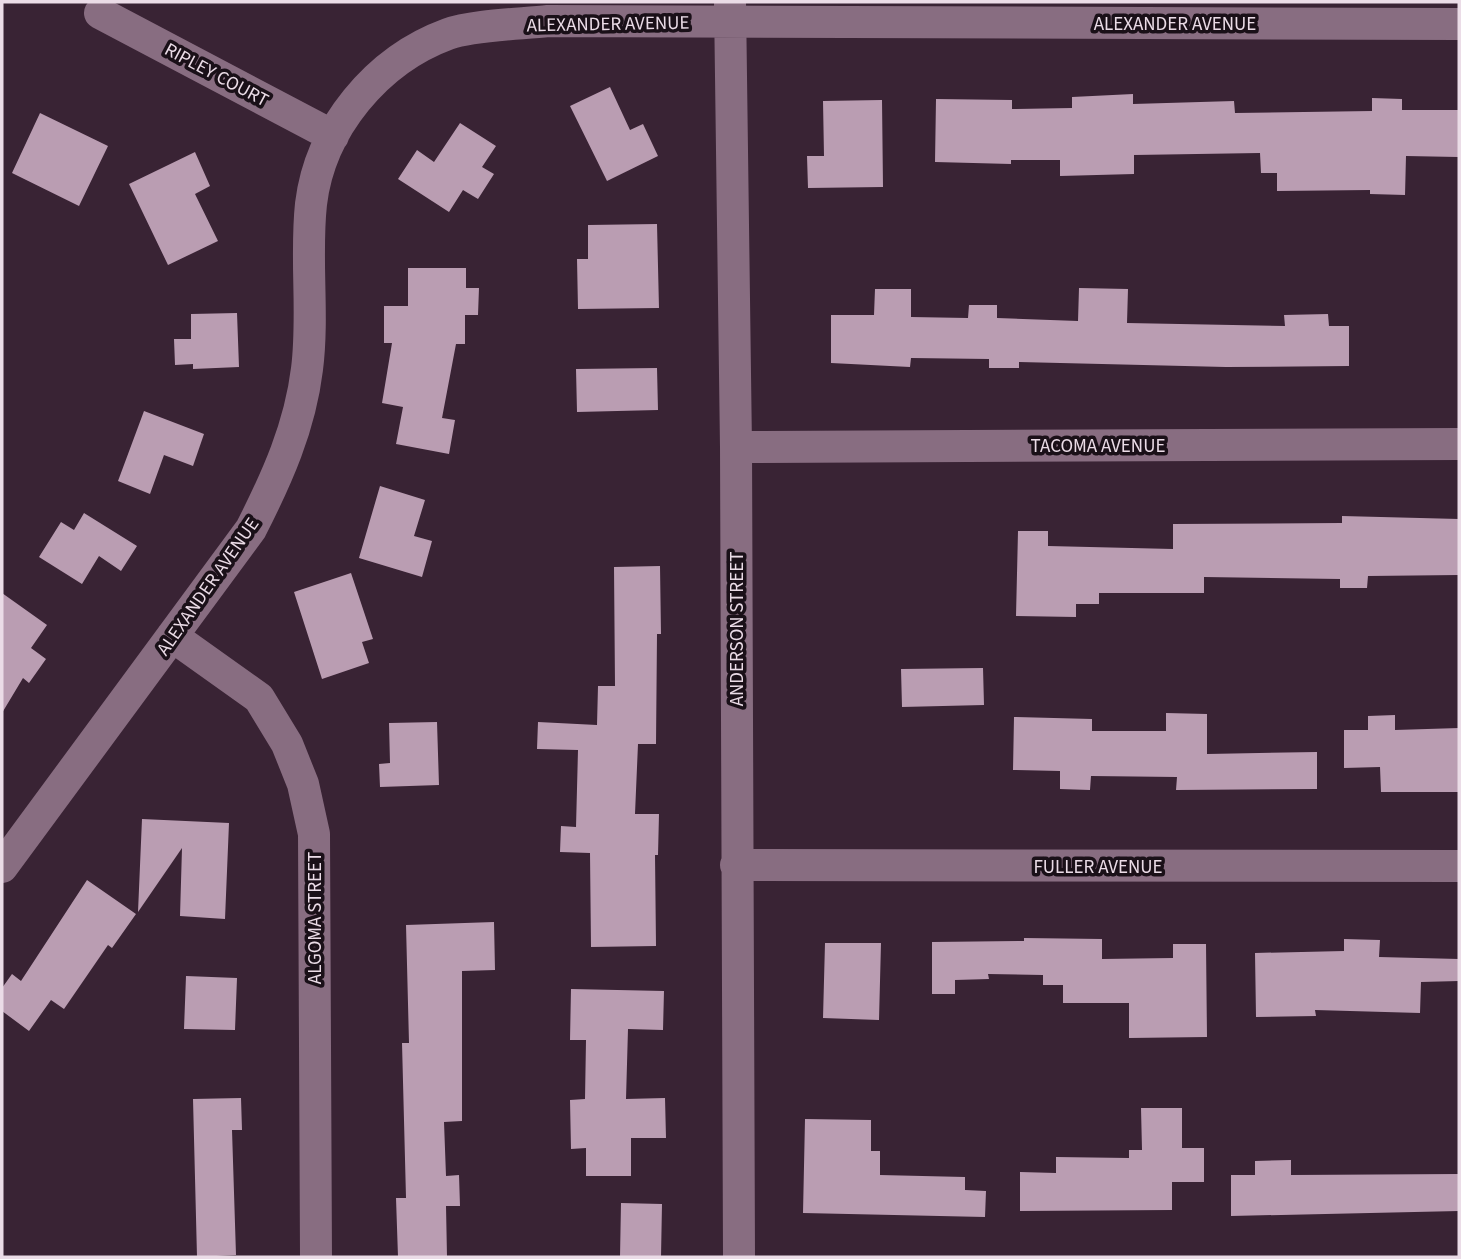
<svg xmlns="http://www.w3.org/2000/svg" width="1461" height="1259" viewBox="0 0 1461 1259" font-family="'Source Sans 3',sans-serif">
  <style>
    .building { fill: #ba9db2 }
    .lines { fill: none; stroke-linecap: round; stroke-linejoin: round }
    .minor { stroke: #886d81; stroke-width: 32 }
    .labels { text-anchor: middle; stroke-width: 7; stroke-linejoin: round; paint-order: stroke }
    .street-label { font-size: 19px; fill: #ebdce7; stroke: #1a1018 }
  </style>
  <rect width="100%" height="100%" fill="#392334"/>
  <path class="building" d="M 610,87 L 630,130 L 643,124 L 658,156 L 607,181 L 570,106 Z
    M 1133,94 L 1133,104 L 1234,101 L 1235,113 L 1372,111 L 1372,98 L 1402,99 L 1402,110 L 1459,110 L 1458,157 L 1406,156 L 1405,195 L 1370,194 L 1370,190 L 1277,191 L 1277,173 L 1261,173 L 1260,153 L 1134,155 L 1134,174 L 1060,176 L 1060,160 L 1011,160 L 1011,164 L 935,162 L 936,99 L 1012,100 L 1012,109 L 1072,108 L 1072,97 Z
    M 882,100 L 883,187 L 808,188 L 807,156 L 824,156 L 823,101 Z
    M 40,113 L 108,146 L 79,206 L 12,173 Z
    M 460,123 L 496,146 L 482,167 L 494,174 L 478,199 L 463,190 L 449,212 L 398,179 L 417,150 L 434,162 Z
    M 195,152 L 210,186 L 195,194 L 218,241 L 168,265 L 129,184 Z
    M 657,224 L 659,308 L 578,309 L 577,259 L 588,259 L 588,225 Z
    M 408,268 L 466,268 L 466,288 L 479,288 L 478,315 L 465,315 L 465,344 L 456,344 L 442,418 L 455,420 L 449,454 L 396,444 L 403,407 L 382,403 L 392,343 L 384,343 L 384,306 L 408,306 Z
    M 1079,288 L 1128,289 L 1127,323 L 1285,326 L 1284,315 L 1328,314 L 1329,326 L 1349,326 L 1349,366 L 1226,367 L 1019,362 L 1019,368 L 989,368 L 989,359 L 911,358 L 910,367 L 831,363 L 831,315 L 874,315 L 875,289 L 911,289 L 911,317 L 968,318 L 969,305 L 997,305 L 997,318 L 1078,321 Z
    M 237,313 L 239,367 L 193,369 L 193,364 L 175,365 L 174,339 L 191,339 L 191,314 Z
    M 657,368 L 658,410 L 577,412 L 576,369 Z
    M 144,411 L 204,434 L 193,466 L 164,455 L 150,494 L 118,481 Z
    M 380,486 L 425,500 L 414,536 L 432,541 L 422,577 L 359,558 Z
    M 84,513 L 137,546 L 121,571 L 99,556 L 82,584 L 39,557 L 61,522 L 74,530 Z
    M 1342,516 L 1459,519 L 1459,575 L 1368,576 L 1367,588 L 1340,588 L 1340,579 L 1204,577 L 1204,593 L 1099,593 L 1099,604 L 1076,604 L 1076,617 L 1016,616 L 1018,531 L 1048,531 L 1048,546 L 1173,549 L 1173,524 L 1342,523 Z
    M 660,566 L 661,634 L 657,634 L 656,744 L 638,744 L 635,814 L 659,814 L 658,855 L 655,855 L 656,946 L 591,947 L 590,853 L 560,852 L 561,826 L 576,827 L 578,750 L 537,749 L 538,722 L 597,725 L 598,686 L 615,686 L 614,567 Z
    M 351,573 L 373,639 L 362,642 L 369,663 L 322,679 L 294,592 Z
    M 2,593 L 47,625 L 31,648 L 46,659 L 29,683 L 23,678 L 2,713 Z
    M 983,668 L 984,705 L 902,707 L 901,669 Z
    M 1166,713 L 1207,714 L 1207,754 L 1317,752 L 1317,789 L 1176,790 L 1177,777 L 1091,776 L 1090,790 L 1060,789 L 1060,771 L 1013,770 L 1014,717 L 1092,719 L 1092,731 L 1166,731 Z
    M 1395,715 L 1395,730 L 1459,728 L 1459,792 L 1381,792 L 1380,767 L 1344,768 L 1344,730 L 1368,730 L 1368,716 Z
    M 437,722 L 439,785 L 380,787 L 379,764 L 390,763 L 389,723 Z
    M 142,819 L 229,823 L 225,919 L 180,916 L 182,848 L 138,912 Z
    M 87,880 L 136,914 L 112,948 L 108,945 L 64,1009 L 51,1000 L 29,1031 L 2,1011 L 2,988 L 12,974 L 21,981 Z
    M 494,922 L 495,970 L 462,971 L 462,1121 L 444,1122 L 446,1176 L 459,1175 L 460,1206 L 446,1206 L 447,1257 L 398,1257 L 396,1198 L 406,1198 L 402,1043 L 409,1043 L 406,925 Z
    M 1024,938 L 1102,939 L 1102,959 L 1173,958 L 1173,944 L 1206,944 L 1207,1037 L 1129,1038 L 1129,1003 L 1063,1003 L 1063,985 L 1043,985 L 1043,975 L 988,974 L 989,979 L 955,980 L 955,994 L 932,994 L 932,942 L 1024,941 Z
    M 1344,939 L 1380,940 L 1379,957 L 1459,959 L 1459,981 L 1421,982 L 1420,1013 L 1315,1010 L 1316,1016 L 1256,1017 L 1255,953 L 1344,951 Z
    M 825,943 L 881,943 L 879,1020 L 823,1018 Z
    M 186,976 L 237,978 L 235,1030 L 184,1029 Z
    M 571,989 L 664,991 L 663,1030 L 628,1029 L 626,1099 L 665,1098 L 666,1138 L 631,1138 L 631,1176 L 586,1176 L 586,1148 L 571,1149 L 570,1100 L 585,1099 L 586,1040 L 570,1040 Z
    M 241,1098 L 242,1130 L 232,1130 L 236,1255 L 197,1257 L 193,1099 Z
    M 1141,1108 L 1182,1108 L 1182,1148 L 1204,1148 L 1204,1182 L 1172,1182 L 1172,1210 L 1020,1211 L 1020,1172 L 1056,1173 L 1056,1157 L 1129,1158 L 1129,1150 L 1142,1150 Z
    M 805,1119 L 871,1120 L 871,1151 L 880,1151 L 880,1175 L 965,1177 L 965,1190 L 986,1191 L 985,1217 L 803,1213 Z
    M 1291,1160 L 1291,1175 L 1459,1174 L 1459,1211 L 1231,1216 L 1231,1175 L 1255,1175 L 1255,1161 Z
    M 621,1203 L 662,1204 L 661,1257 L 620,1257 Z"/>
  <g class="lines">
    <path class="minor" d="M 730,2 L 736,447 L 739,1257
      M 100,13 L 333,136
      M 736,447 L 1459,444
      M 172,636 L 259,698 L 287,744 L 303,784 L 314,834 L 316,1257
      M 736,865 L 1459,866
      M 2,867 L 251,529 C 277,478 300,427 307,369 C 314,314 305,259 311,204 C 320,128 377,60 448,34 C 472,25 521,24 548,21 L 1459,24"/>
  </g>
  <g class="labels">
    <g class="street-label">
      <text transform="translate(608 23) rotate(-1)" y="7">ALEXANDER AVENUE</text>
      <text x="1175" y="30">ALEXANDER AVENUE</text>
      <text transform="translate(217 74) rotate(28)" y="7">RIPLEY COURT</text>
      <text x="1098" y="452">TACOMA AVENUE</text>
      <text transform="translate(207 586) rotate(-55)" y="7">ALEXANDER AVENUE</text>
      <text transform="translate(736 629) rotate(-90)" y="7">ANDERSON STREET</text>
      <text x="1098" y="873">FULLER AVENUE</text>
      <text transform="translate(314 918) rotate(-90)" y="7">ALGOMA STREET</text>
    </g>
  </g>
  <rect width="1461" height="1259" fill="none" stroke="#ebdce7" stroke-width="7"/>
</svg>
